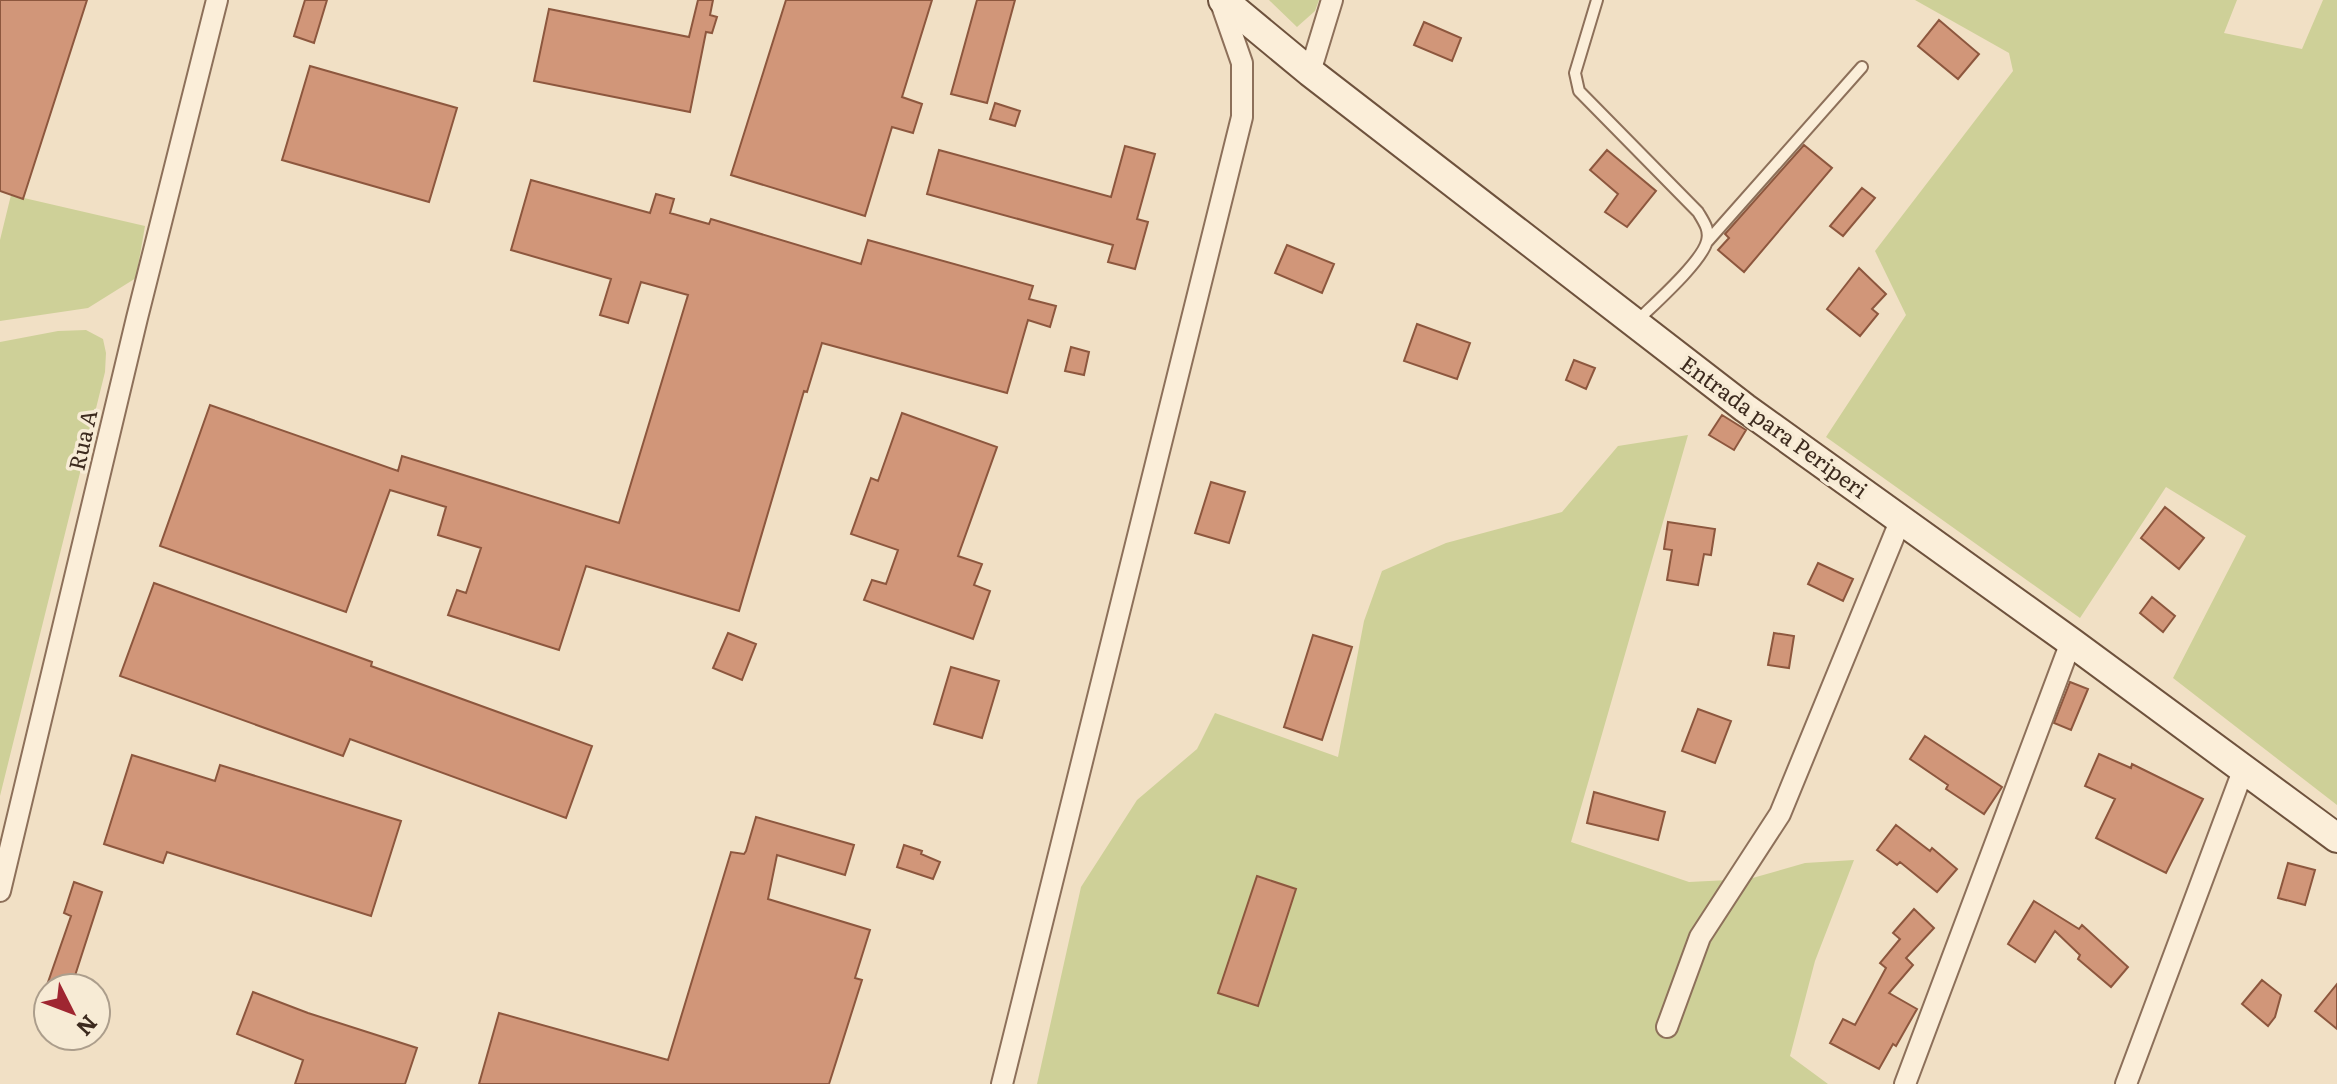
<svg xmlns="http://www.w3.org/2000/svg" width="2337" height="1084" viewBox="0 0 2337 1084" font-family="Literata,serif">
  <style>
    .green { fill: #ced098 }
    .building { fill: #d19679; stroke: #8d573e; stroke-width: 2 }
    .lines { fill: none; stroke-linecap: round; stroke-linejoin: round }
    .service-casing { stroke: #8d705a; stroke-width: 14 }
    .minor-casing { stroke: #8d705a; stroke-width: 24 }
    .secondary-casing { stroke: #6e523d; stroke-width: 32 }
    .service { stroke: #fbeed9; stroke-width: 10 }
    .minor { stroke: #fbeed9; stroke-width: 20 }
    .secondary { stroke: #fbeed9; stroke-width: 28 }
    .labels { text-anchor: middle; stroke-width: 7; stroke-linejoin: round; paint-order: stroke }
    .street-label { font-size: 22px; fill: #3c2a1e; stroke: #f7ebd5 }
  </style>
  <rect width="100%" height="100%" fill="#f1e0c5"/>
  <path class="green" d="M 1269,0 L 1319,0 L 1315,11 L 1297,27 Z
    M 1915,0 L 2237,0 L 2224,33 L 2302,49 L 2323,0 L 2337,0 L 2337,805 L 2173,678 L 2246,536 L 2166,487 L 2080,618 L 1826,437 L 1906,315 L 1875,251 L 2013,71 L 2009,53 Z
    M 11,195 L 145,226 L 136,278 L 88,308 L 0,321 L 0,240 Z
    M 86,330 L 103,339 L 106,353 L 105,372 L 0,796 L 0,342 L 58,331 Z
    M 1688,435 L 1571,842 L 1689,882 L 1749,879 L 1805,863 L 1854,860 L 1815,961 L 1790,1056 L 1828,1084 L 1037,1084 L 1081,887 L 1137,800 L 1197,749 L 1215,713 L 1338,757 L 1364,621 L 1382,571 L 1446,543 L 1562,512 L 1618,446 Z"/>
  <path class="building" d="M 0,0 L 87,0 L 23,199 L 0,191 Z
    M 305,0 L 327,0 L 314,43 L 294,36 Z
    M 698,0 L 713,0 L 710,15 L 717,17 L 712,33 L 706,32 L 690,112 L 534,81 L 549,9 L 689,37 Z
    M 786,0 L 932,0 L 902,97 L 922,104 L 913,133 L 892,127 L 865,216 L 731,175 Z
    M 977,0 L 1015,0 L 987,103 L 951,94 Z
    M 1939,20 L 1979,54 L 1958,79 L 1918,46 Z
    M 1424,22 L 1461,38 L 1452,61 L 1414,45 Z
    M 310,66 L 457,108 L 429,202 L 282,160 Z
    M 995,103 L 1020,111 L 1015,126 L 990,119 Z
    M 1804,145 L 1832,168 L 1744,272 L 1718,250 L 1729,238 L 1725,234 Z
    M 1125,146 L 1155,154 L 1137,219 L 1148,222 L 1135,269 L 1108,262 L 1113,245 L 927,194 L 939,150 L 1111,197 Z
    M 1607,150 L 1656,191 L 1627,227 L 1605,212 L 1618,194 L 1590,170 Z
    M 531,180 L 650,213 L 656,194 L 674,199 L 670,213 L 709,224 L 711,219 L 861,264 L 868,240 L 1033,286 L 1029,299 L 1056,306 L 1050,327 L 1028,320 L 1007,393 L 822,343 L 807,392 L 804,391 L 739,611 L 586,566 L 559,650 L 448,615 L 457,590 L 466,593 L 481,548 L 438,535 L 446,507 L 390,490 L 346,612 L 160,546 L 210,405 L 398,471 L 402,456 L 619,523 L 688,295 L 641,282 L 628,323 L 600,315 L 611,279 L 511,250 Z
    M 1862,188 L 1875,198 L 1843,236 L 1830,226 Z
    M 1287,245 L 1334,264 L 1322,293 L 1275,273 Z
    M 1859,268 L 1886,294 L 1872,309 L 1878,314 L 1860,336 L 1827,309 Z
    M 1417,324 L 1470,343 L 1457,379 L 1404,361 Z
    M 1071,347 L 1089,352 L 1084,375 L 1065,371 Z
    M 1574,360 L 1595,368 L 1586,389 L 1566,380 Z
    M 902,413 L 997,447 L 958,556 L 982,564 L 974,585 L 990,591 L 973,639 L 864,600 L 872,580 L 886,584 L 898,550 L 851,534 L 871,478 L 878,481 Z
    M 1722,415 L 1746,430 L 1734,450 L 1709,435 Z
    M 1211,482 L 1245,492 L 1229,543 L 1195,533 Z
    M 2165,507 L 2204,538 L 2179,569 L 2141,538 Z
    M 1668,522 L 1715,529 L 1711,555 L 1704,554 L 1698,585 L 1667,580 L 1672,550 L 1664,549 Z
    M 1818,563 L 1853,579 L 1843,601 L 1808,584 Z
    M 154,583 L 372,662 L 371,666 L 592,746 L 566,818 L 350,739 L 343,756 L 120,676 Z
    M 2152,597 L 2175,616 L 2163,632 L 2140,613 Z
    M 728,633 L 756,644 L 742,680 L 713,668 Z
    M 1774,633 L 1794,636 L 1789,668 L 1768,665 Z
    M 1313,635 L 1352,647 L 1322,740 L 1284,727 Z
    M 951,667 L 999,681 L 982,738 L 934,724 Z
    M 2070,682 L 2088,689 L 2071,730 L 2054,723 Z
    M 1698,709 L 1731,721 L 1715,763 L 1682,751 Z
    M 1925,736 L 2002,787 L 1984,814 L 1946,789 L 1948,785 L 1910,759 Z
    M 2099,754 L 2131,768 L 2132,764 L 2203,799 L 2166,873 L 2096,838 L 2115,799 L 2085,786 Z
    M 132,755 L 215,781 L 220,765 L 401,821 L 371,916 L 167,852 L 163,863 L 104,844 Z
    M 1594,792 L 1665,812 L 1658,840 L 1587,823 Z
    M 756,817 L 854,845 L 845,875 L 777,855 L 768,899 L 870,930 L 855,978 L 862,980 L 829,1084 L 479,1084 L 499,1013 L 668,1060 L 731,852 L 744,854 L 746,851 Z
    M 1896,825 L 1930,851 L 1932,848 L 1957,869 L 1937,892 L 1900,862 L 1897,865 L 1877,850 Z
    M 904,845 L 922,851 L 921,854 L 940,862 L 933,879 L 897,867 Z
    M 2288,863 L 2315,870 L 2305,905 L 2278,898 Z
    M 1257,876 L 1296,889 L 1258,1006 L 1218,993 Z
    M 74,882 L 102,892 L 71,988 L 46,988 L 71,916 L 64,913 Z
    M 2034,901 L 2079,929 L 2082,925 L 2128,967 L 2111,987 L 2078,959 L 2080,955 L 2055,931 L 2035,962 L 2008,944 Z
    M 1914,909 L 1934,928 L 1906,958 L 1913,965 L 1889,993 L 1917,1009 L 1896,1046 L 1893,1044 L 1879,1069 L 1830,1043 L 1843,1019 L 1855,1025 L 1886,968 L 1880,963 L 1900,939 L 1893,933 Z
    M 2262,980 L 2281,995 L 2275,1017 L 2268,1026 L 2242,1004 Z
    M 2337,984 L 2337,1029 L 2315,1011 Z
    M 253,992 L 308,1013 L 417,1048 L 405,1084 L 295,1084 L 303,1060 L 237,1034 Z"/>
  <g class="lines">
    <g class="service-casing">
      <path id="service" d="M 1597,0 L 1575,73 L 1579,91 L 1698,212 C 1704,222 1710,230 1707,241 C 1702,262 1653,305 1637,321
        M 1707,242 L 1862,67"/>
    </g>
    <g class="minor-casing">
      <path id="minor" d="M 1310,72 L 1332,0
        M 0,891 L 137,318 L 217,0
        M 1667,1027 L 1700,937 L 1780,814 L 1901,519
        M 1002,1084 L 1242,117 L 1242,63 L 1220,0
        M 1905,1084 L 2071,642
        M 2126,1084 L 2244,768"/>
    </g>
    <g class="secondary-casing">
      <path id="secondary" d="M 1223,0 L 1310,72 L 1745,408 L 2071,642 L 2337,838"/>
    </g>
    <use href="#service" class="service"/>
    <use href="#minor" class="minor"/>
    <use href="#secondary" class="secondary"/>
  </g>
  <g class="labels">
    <g class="street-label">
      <text transform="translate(1774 427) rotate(36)" y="8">Entrada para Periperi</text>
      <text transform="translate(83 440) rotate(-77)" y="8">Rua A</text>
    </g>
  </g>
  <g transform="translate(72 1012) rotate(132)"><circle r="38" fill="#f7ebd5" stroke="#ac9e8c" stroke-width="2"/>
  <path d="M0-6L14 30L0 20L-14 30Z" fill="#9f2631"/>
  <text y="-12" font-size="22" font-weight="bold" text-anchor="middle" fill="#3c2a1e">N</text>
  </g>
</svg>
